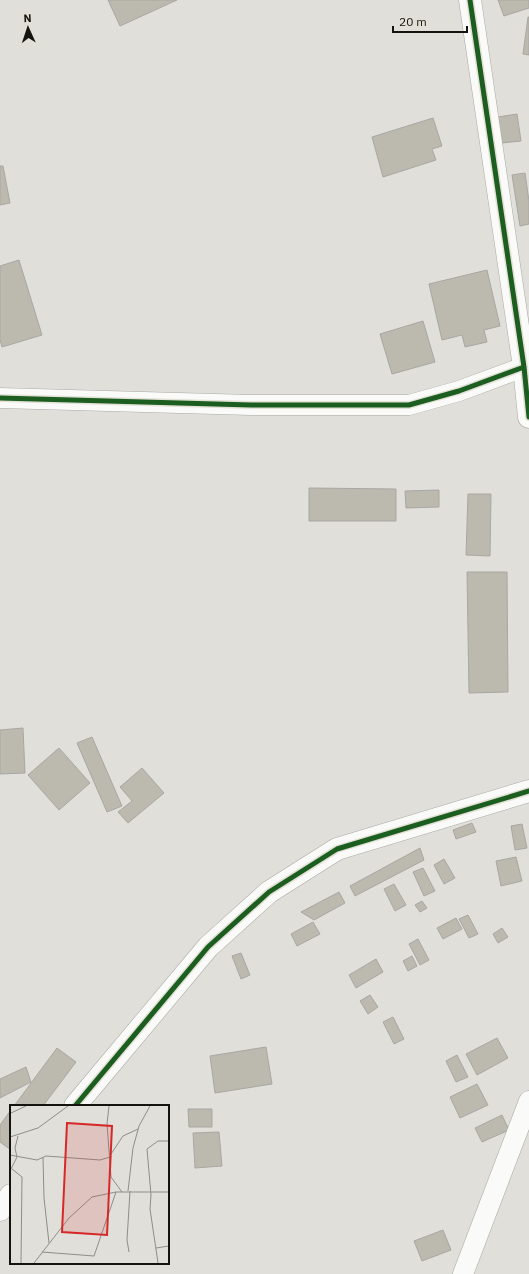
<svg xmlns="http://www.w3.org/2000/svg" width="529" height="1274" viewBox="0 0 529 1274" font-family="'IBM Plex Sans',sans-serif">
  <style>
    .building { fill: #bcb9ae; stroke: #a8a7a3 }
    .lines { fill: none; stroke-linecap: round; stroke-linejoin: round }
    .minor-casing { stroke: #aaa9a5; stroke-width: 21 }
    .tertiary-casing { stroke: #aaa9a5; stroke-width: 23 }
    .minor { stroke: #fafaf9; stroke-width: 20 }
    .tertiary { stroke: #fafaf9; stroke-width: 22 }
    .cycleway-casing { stroke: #e3e1d6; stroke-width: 8 }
    .cycleway { stroke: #1b5e20; stroke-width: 5 }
    .inset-road { fill: none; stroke: #8e8d89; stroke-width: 1 }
    .view { fill: #d62828; fill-opacity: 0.15; stroke: #d62828; stroke-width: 2 }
    .inset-edge { fill: none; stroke: #141310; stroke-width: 2 }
  </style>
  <rect width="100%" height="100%" fill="#e0dfd9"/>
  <path class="building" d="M 108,0 L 177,0 L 120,26 Z
    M 498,0 L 529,0 L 529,8 L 504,16 Z
    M 528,17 L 529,17 L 529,55 L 523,54 Z
    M 517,114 L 521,141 L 502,143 L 498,117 Z
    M 433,118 L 442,146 L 432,149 L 436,160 L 383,177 L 372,137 Z
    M 0,166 L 3,166 L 10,203 L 0,205 Z
    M 525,173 L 529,201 L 529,224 L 520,226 L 512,175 Z
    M 19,260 L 42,335 L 2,347 L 0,340 L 0,266 Z
    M 487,270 L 500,326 L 484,330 L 487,342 L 465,347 L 462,335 L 442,340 L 429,284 Z
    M 423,321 L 435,362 L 392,374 L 380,334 Z
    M 309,488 L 396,489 L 396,521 L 309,521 Z
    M 439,490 L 439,507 L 406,508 L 405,491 Z
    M 468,494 L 491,494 L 490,556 L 466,555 Z
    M 467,572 L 507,572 L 508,692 L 469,693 Z
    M 23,728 L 25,773 L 0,774 L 0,730 Z
    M 92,737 L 122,806 L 107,812 L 77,743 Z
    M 59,748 L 90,783 L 59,810 L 28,775 Z
    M 142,768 L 164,793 L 128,823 L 118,812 L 132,801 L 120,787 Z
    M 472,823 L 476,832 L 456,839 L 453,830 Z
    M 522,824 L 527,848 L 515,850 L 511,826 Z
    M 420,848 L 424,860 L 355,896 L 350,886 Z
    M 516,857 L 522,881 L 501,886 L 496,861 Z
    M 444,859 L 455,878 L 444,884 L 434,865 Z
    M 423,868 L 435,891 L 424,896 L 413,872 Z
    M 394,884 L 406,905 L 395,911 L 384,889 Z
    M 339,892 L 345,903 L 314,920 L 301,912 Z
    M 422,901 L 427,908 L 420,912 L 415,905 Z
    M 468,915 L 478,934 L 469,938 L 459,919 Z
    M 456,918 L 462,929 L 443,939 L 437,928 Z
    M 313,922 L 320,934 L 297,946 L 291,934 Z
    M 502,928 L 508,937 L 498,943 L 493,934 Z
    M 418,939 L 429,960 L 420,965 L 409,944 Z
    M 241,953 L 250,975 L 241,979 L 232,956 Z
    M 412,956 L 417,966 L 408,971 L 403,961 Z
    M 376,959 L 383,972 L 356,988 L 349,975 Z
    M 370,995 L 378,1007 L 368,1014 L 360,1001 Z
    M 393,1017 L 404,1039 L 394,1044 L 383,1022 Z
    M 497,1038 L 508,1058 L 477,1075 L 466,1054 Z
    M 266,1047 L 272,1084 L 215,1093 L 210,1056 Z
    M 57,1048 L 76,1062 L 43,1106 L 14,1106 Z
    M 457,1055 L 468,1077 L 456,1082 L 446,1061 Z
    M 26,1067 L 31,1082 L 0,1098 L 0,1079 Z
    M 477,1084 L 488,1105 L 460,1118 L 450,1097 Z
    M 188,1109 L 212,1109 L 212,1127 L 189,1127 Z
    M 11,1110 L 11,1150 L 0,1142 L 0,1125 Z
    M 502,1115 L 509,1130 L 482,1142 L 475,1128 Z
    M 219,1132 L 222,1166 L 195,1168 L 193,1133 Z
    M 443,1230 L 451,1250 L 422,1261 L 414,1241 Z"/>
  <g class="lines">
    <g class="minor-casing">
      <path id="minor" d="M 0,398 L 251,405 L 409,405 L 459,391 L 524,367
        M 463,1274 L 529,1101"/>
    </g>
    <g class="tertiary-casing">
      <path id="tertiary" d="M 470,0 L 524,367 L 529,417
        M 75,1106 L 208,947 L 269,892 L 337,849 L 529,791
        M 0,1210 L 11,1195"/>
    </g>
    <use href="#minor" class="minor"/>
    <use href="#tertiary" class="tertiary"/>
    <g class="cycleway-casing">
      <path id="cycleway" d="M 470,0 L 524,367 L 529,417
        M 0,398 L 251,405 L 409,405 L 459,391 L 524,367
        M 75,1106 L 208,947 L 269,892 L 337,849 L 529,791"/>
    </g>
    <use href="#cycleway" class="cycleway"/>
  </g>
  <g transform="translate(10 1105)">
    <rect width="159" height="159" fill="#e0dfd9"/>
    <path class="inset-road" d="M 99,1 L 97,19 L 101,72 L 112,87M 1,8 L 16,1M 0,32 L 28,23 L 58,1M 101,49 L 113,31 L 128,24M 0,50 L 27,55 L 36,51 L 90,55 L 100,52M 33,52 L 34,93 L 39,138M 2,64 L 12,72 L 11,158M 0,66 L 7,52 L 5,43 L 8,31M 118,86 L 123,43 L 129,21 L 140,1M 146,143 L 159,141M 32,147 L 84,151 L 106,87M 119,147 L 117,135 L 120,86M 24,158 L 59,113 L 82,92 L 106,87 L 159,87M 148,158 L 140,104 L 141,90 L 137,44 L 148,36 L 159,36"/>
    <path class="view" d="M 57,18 L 102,21 L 97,130 L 52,127 Z"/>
    <rect width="159" height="159" class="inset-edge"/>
  </g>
  <g transform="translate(28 28) rotate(357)" stroke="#e3e1d6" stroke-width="3" paint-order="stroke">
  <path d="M0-3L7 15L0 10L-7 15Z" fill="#141310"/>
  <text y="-6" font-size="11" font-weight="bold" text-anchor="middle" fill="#141310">N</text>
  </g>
  <path d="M393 26v6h74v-6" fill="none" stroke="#141310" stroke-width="2"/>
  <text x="399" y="26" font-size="12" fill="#141310" stroke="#e3e1d6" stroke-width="3" paint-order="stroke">20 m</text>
</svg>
